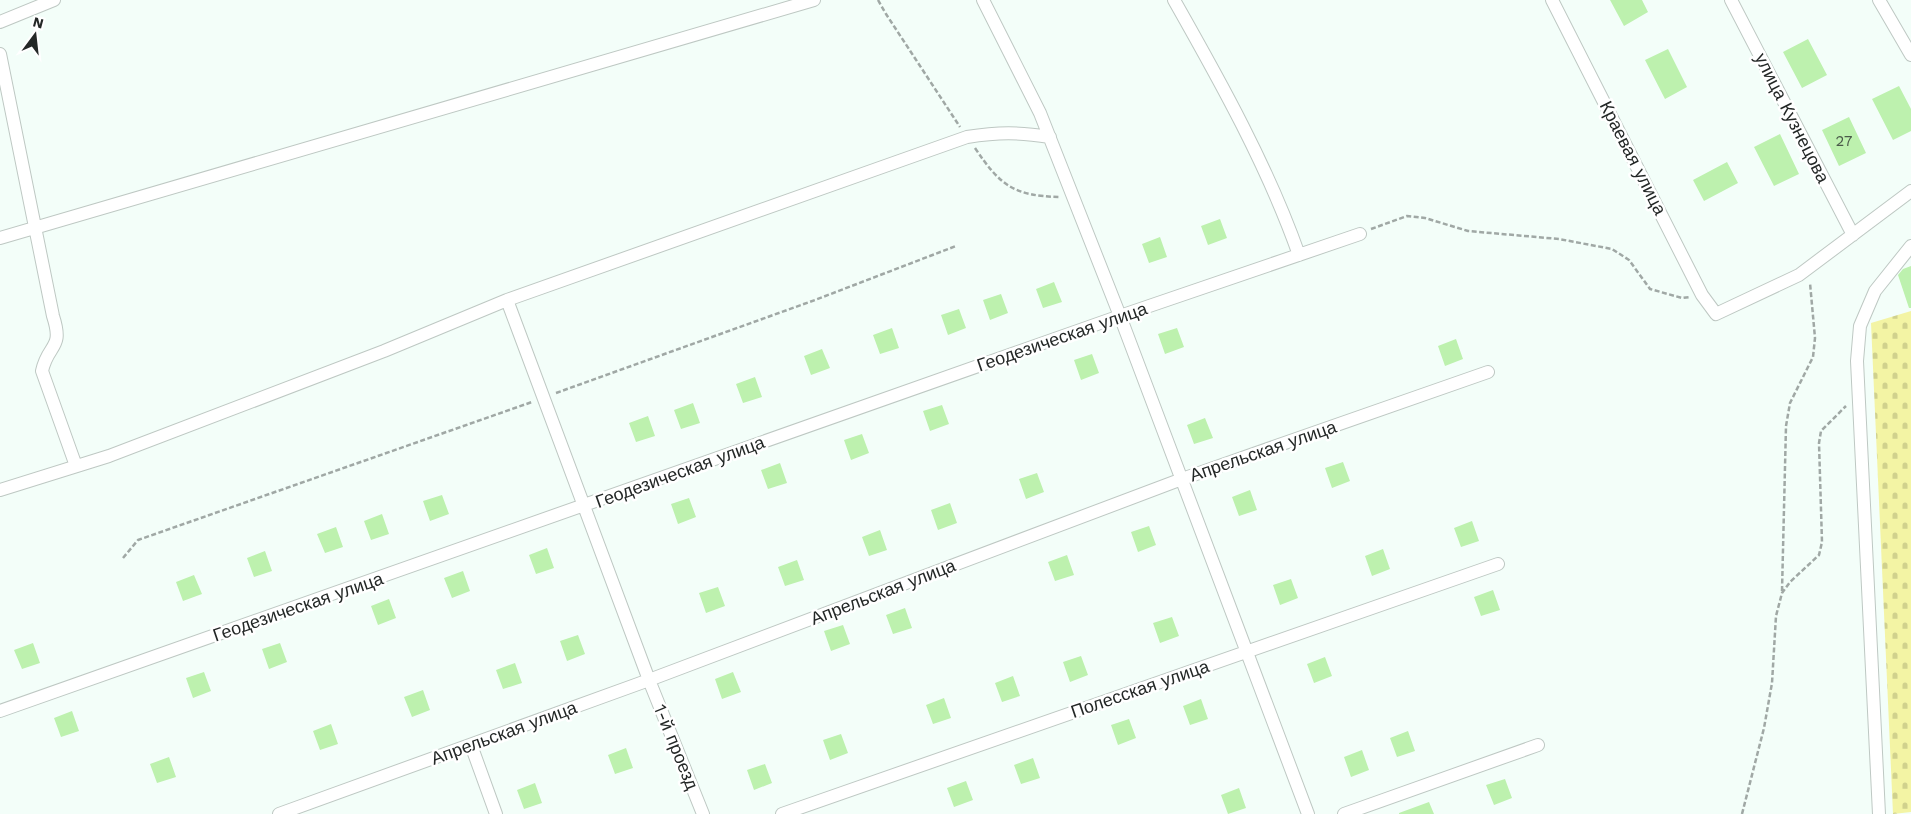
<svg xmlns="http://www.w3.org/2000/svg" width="1911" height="814" viewBox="0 0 1911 814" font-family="'Work Sans',sans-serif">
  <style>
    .cemetery { fill: url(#cemetery-stones) }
    .building { fill: #bdf1ae }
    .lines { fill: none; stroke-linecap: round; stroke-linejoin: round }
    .minor-casing { stroke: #bec8c3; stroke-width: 14 }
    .path { stroke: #a0a8a5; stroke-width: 2.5; stroke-dasharray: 5 2.5; stroke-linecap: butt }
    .minor { stroke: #fff; stroke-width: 12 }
    .labels { text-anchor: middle; stroke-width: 5; stroke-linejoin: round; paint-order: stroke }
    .number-label { font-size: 15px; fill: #4a5a49 }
    .street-label { font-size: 18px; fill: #242827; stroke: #fff }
  </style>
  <defs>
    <pattern id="cemetery-stones" width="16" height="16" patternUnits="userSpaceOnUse" patternTransform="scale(1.25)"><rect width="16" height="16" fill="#f3f4a4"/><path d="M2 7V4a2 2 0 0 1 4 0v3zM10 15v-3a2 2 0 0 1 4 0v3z" fill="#d0d18d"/></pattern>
  </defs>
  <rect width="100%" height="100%" fill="#f3fef9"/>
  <path class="cemetery" d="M 1911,311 L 1911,812 L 1893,814 L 1871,323 Z"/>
  <path class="building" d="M 1610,0 L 1642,0 L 1648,12 L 1624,26 Z
    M 1808,39 L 1827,75 L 1802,88 L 1783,52 Z
    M 1668,49 L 1687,87 L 1665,99 L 1645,60 Z
    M 1899,86 L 1911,109 L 1911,131 L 1893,140 L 1872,99 Z
    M 1849,117 L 1866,153 L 1839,166 L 1822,130 Z
    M 1780,134 L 1799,174 L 1774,186 L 1754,147 Z
    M 1727,162 L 1738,183 L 1704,201 L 1693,180 Z
    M 1220,219 L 1227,238 L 1208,245 L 1201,226 Z
    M 1160,237 L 1167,257 L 1149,263 L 1142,244 Z
    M 1911,266 L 1911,308 L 1909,308 L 1898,275 L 1903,269 Z
    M 1054,282 L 1062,302 L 1043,308 L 1036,289 Z
    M 1001,294 L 1008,313 L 990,320 L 983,300 Z
    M 959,309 L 966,328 L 948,335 L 941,315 Z
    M 892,328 L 899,348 L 880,354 L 873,335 Z
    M 1177,328 L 1184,347 L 1165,354 L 1158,334 Z
    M 1456,339 L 1463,359 L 1445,366 L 1438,346 Z
    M 822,349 L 830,368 L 811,375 L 804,356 Z
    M 1092,354 L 1099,373 L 1081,380 L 1074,360 Z
    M 755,377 L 762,397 L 743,403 L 736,384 Z
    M 693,403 L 700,423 L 681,429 L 674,410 Z
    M 942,405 L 949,424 L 930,431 L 923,411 Z
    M 648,416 L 655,436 L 636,442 L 629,423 Z
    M 1205,418 L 1213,438 L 1194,444 L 1187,425 Z
    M 862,434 L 869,453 L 851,460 L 844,440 Z
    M 1343,462 L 1350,481 L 1332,488 L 1325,468 Z
    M 780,463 L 787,483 L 768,489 L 761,470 Z
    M 1037,473 L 1044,492 L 1026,499 L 1019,479 Z
    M 1250,490 L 1257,510 L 1239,516 L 1232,497 Z
    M 442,495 L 449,514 L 430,521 L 423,501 Z
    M 689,498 L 696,517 L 678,524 L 671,504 Z
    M 950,503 L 957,523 L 938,530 L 931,510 Z
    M 382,514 L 389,534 L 371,540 L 364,521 Z
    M 1472,521 L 1479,541 L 1461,547 L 1454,528 Z
    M 1149,526 L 1156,545 L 1138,552 L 1131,532 Z
    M 336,527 L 343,547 L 325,553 L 317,534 Z
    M 880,530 L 887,550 L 869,556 L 862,537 Z
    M 547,548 L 554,568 L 536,574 L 529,555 Z
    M 1383,549 L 1390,569 L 1372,576 L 1365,556 Z
    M 265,551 L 272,571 L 254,577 L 247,558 Z
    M 1067,555 L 1074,575 L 1055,581 L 1048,562 Z
    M 797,560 L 804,580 L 785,586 L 778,567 Z
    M 463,571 L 470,591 L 452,598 L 444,578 Z
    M 194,575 L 202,594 L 183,601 L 176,582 Z
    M 1291,579 L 1298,598 L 1280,605 L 1273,585 Z
    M 718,587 L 725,606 L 706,613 L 699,593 Z
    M 1493,590 L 1500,610 L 1481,616 L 1474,597 Z
    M 389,599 L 396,618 L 378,625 L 371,606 Z
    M 905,608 L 912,628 L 893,634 L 886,615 Z
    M 1172,617 L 1179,636 L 1160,643 L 1153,623 Z
    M 843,625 L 850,644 L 831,651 L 824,631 Z
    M 578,635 L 585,654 L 567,661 L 560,641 Z
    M 33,643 L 40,663 L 22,669 L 14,650 Z
    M 280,643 L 287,662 L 269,669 L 262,649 Z
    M 1081,656 L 1088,675 L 1070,682 L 1063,662 Z
    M 1325,657 L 1332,676 L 1314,683 L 1307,664 Z
    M 515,663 L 522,683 L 503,689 L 496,670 Z
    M 204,672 L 211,691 L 193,698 L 186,678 Z
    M 733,672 L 741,692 L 722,699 L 715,679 Z
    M 1013,676 L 1020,696 L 1002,702 L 995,683 Z
    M 423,690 L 430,710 L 412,717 L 404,697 Z
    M 944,698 L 951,718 L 933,724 L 926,705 Z
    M 1201,699 L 1208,719 L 1190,725 L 1183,706 Z
    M 72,711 L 79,731 L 61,737 L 54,718 Z
    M 1129,719 L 1136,738 L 1118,745 L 1111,725 Z
    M 331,724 L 338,744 L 320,750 L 313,731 Z
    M 1408,731 L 1415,751 L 1397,757 L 1390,738 Z
    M 841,734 L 848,753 L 830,760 L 823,740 Z
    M 626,748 L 633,768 L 615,774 L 608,755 Z
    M 1362,750 L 1369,770 L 1351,777 L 1344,757 Z
    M 169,757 L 176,777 L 157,783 L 150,764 Z
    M 1033,758 L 1040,778 L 1021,784 L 1014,765 Z
    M 765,764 L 772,783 L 754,790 L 747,770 Z
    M 1505,779 L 1512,798 L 1494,805 L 1486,785 Z
    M 966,781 L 973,800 L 954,807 L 947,788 Z
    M 535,783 L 542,803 L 524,809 L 517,790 Z
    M 1239,788 L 1246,808 L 1228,814 L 1221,795 Z
    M 1429,802 L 1434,814 L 1399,814 L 1399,813 Z"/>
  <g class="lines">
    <g class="minor-casing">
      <path id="minor" d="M 983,0 L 1040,113 L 1120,316 L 1308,814
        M 1174,0 C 1220,81 1268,167 1299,255
        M 1552,0 L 1702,295 L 1716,314 L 1799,275 L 1911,191
        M 1731,0 L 1853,235
        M 1879,0 L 1911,55
        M 0,22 L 54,0
        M 0,54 L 53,316 C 64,350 48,343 42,371 L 76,466
        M 0,238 L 814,0
        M 507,300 L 649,680 L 703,814
        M 0,490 L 109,456 L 384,351 L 507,300 L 967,137 C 998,132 1019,132 1050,137
        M 0,711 L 1120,316 L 1360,234
        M 471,745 L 496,814
        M 279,814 L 649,680 L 1182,479 L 1488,372
        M 782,814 L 1498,564
        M 1344,814 L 1538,745
        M 1879,814 L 1857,361 L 1860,326 L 1875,291 L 1911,246"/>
    </g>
    <path class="path" d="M 878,0 L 886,14 L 960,127
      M 975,148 C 1000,185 1013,196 1060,197
      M 1371,229 L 1407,216 L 1425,218 L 1468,231 L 1559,239 L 1612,249 L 1629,260 L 1650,289 L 1682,298 L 1690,297
      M 556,393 L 815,300 L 956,246
      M 123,558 L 138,540 L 532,402
      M 1782,591 L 1786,426 L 1790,403 L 1813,357 L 1815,338 L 1810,283
      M 1742,814 L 1764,728 L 1772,683 L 1776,616 L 1782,593 L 1790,582 L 1819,555 L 1822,542 L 1819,443 L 1821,431 L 1846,406"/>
    <use href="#minor" class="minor"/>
  </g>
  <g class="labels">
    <g class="number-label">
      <text x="1844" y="146">27</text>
    </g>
    <g class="street-label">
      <text transform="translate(1792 118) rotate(63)" y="6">улица Кузнецова</text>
      <text transform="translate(1633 158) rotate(63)" y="6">Краевая улица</text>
      <text transform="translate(1062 337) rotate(-19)" y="6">Геодезическая улица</text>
      <text transform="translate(1263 451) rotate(-19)" y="6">Апрельская улица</text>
      <text transform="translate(680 472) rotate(-20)" y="6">Геодезическая улица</text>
      <text transform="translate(883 592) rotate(-21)" y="6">Апрельская улица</text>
      <text transform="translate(298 607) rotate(-19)" y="6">Геодезическая улица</text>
      <text transform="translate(1140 689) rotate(-19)" y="6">Полесская улица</text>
      <text transform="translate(504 733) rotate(-20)" y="6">Апрельская улица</text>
      <text transform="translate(676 747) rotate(68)" y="6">1-й проезд</text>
    </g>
  </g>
  <g transform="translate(35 35) rotate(15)" stroke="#ffffff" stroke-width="4" paint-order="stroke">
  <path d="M0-4L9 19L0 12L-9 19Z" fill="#242827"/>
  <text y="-8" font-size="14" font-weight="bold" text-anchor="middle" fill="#242827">N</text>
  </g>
</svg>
